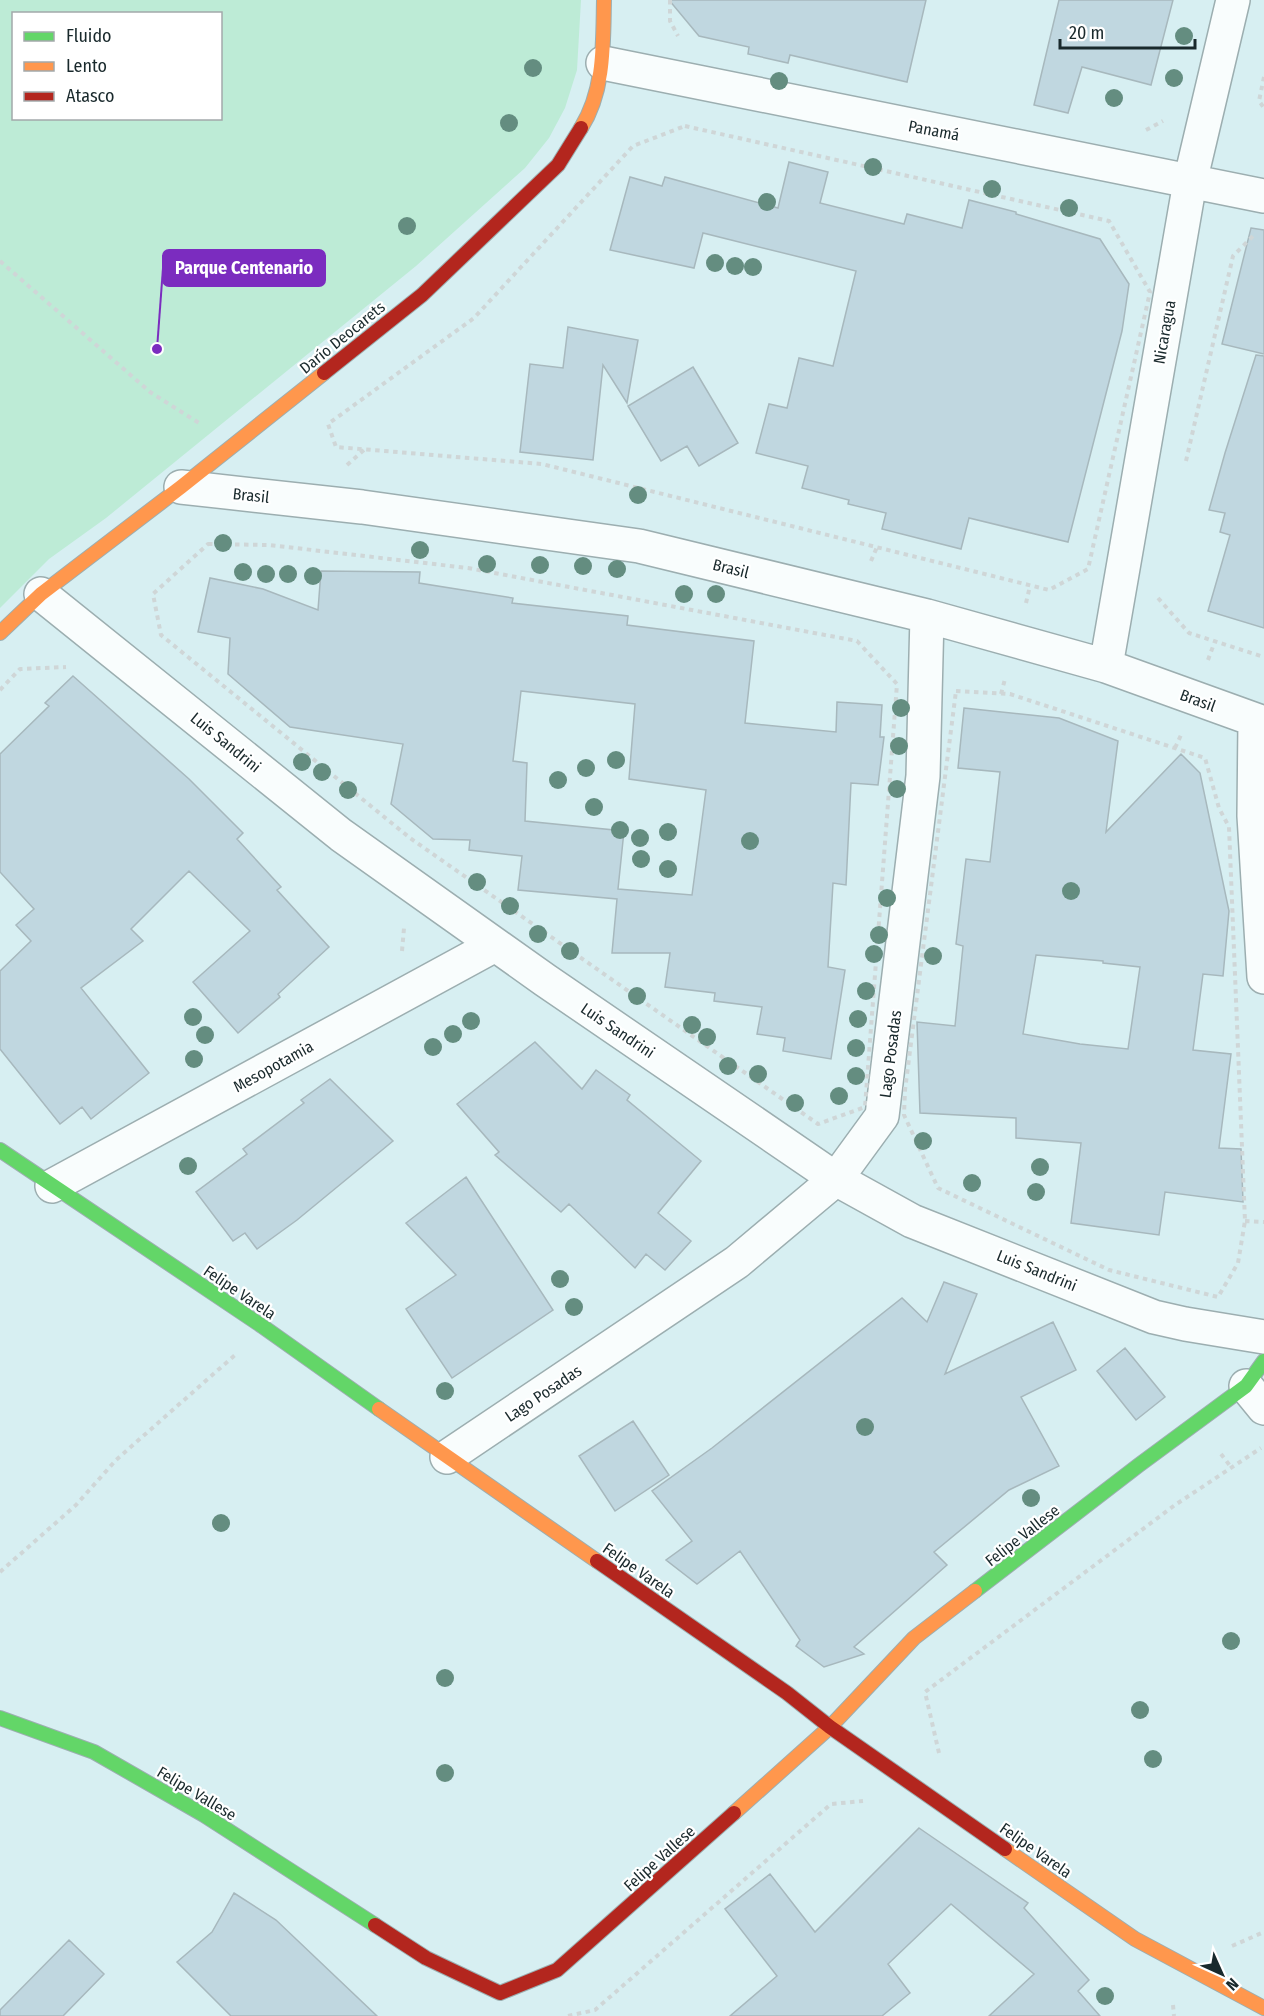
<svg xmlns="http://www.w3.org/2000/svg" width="1264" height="2016" viewBox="0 0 1264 2016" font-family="'Fira Sans Condensed',sans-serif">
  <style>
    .green { fill: #bdebd6; fill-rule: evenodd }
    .building { fill: #c0d7e0; stroke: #a7b8bd; stroke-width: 1.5; fill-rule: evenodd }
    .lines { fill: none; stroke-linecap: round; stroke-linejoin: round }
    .street-casing { stroke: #9caeb0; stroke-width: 36 }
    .fast-casing { stroke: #9caeb0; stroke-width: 16 }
    .slow-casing { stroke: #9caeb0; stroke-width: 16 }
    .jam-casing { stroke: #9caeb0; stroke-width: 16 }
    .path { stroke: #cfd6d7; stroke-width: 4; stroke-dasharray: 4.5 4.5; stroke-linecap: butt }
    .street { stroke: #f9fdfd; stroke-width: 33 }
    .fast { stroke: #63d668; stroke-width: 14 }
    .slow { stroke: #ff974d; stroke-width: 14 }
    .jam { stroke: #b3261e; stroke-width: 14 }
    .tree { fill: #648d80 }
    .labels { text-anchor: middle; stroke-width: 4.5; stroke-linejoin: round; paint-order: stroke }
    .street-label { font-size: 16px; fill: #19292c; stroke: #fff }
    .leader { fill: none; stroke: #7b2cbf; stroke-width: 2 }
    .callout-dot { fill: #7b2cbf; stroke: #fff; stroke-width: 2 }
    .callout { fill: #7b2cbf; stroke: #7b2cbf; stroke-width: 2 }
    .callout-label { font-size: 18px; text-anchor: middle; font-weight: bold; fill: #fff }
  </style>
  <rect width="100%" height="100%" fill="#d7eff2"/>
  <path class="green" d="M 0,0 L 581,0 L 577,70 L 565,108 L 549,138 L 525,168 L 416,266 L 106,518 L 49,559 L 0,608 ZM 14,14 L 220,14 L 220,118 L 14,118 Z"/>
  <path class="building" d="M 669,0 L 926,0 L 907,82 L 790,55 L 788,63 L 748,54 L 749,47 L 699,36 Z
    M 1059,0 L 1173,0 L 1151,85 L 1082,67 L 1068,113 L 1034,105 Z
    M 789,162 L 828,172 L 820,203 L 904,224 L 907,214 L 962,228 L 969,200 L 1016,212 L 1016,214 L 1100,239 L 1129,284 L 1122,331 L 1068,542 L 969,518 L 961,549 L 882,529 L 886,513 L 848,504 L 849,500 L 802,488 L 808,466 L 756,453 L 769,404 L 787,408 L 799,358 L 833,366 L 856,271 L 703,233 L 694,268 L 610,250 L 630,177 L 662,186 L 665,177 L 778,208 Z
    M 1251,228 L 1264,230 L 1264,354 L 1222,344 Z
    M 568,327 L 638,340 L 627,403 L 603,365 L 593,460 L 520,452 L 530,364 L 563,368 Z
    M 1256,355 L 1264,356 L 1264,628 L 1208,611 L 1230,535 L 1220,532 L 1225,513 L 1209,510 L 1225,453 Z
    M 693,367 L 738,443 L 699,466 L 687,446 L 661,461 L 628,406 Z
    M 321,571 L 420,572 L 419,583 L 513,598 L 512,603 L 628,616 L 627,625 L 754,641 L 745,723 L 836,732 L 837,702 L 882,705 L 880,737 L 884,737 L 878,785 L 851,783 L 846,885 L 833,883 L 828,967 L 845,970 L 831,1059 L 783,1051 L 785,1038 L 757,1034 L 762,1007 L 714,1001 L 715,993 L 665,987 L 670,953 L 612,953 L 617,899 L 518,890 L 522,856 L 469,850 L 470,840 L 433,839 L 391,804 L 403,744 L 290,727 L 228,674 L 230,638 L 198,632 L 210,578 L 263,589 L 318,610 ZM 521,691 L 635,704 L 629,779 L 706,790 L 692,895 L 618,889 L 624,831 L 525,821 L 527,763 L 513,761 Z
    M 73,676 L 189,779 L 243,833 L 237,839 L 281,887 L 277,890 L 329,947 L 278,994 L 280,997 L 238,1033 L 193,982 L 250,931 L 189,871 L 131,929 L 143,941 L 81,988 L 149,1073 L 91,1119 L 82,1107 L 60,1124 L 0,1049 L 0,971 L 31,941 L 16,925 L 34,909 L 0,872 L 0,754 L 49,706 L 45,703 Z
    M 964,708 L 1059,718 L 1118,741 L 1106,832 L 1181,754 L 1200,773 L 1229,911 L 1223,976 L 1203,974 L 1193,1050 L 1231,1054 L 1219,1148 L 1241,1149 L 1243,1202 L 1165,1192 L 1159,1235 L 1071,1223 L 1081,1143 L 1016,1138 L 1016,1118 L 920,1113 L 917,1022 L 955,1026 L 963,946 L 956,944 L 966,859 L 990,862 L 1000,772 L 958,768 ZM 1036,955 L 1103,961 L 1103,963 L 1140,967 L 1128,1049 L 1080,1044 L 1023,1034 Z
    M 535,1042 L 582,1089 L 596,1070 L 630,1095 L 627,1100 L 701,1161 L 658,1213 L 691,1241 L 665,1270 L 646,1254 L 635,1268 L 569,1204 L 561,1212 L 495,1155 L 499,1152 L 457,1104 Z
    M 330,1079 L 393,1141 L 297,1220 L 257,1249 L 245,1233 L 233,1241 L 196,1192 L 247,1154 L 243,1149 L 304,1103 L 301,1100 Z
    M 466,1177 L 553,1310 L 452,1378 L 406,1309 L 456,1275 L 406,1223 Z
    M 944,1282 L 977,1294 L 945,1374 L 1053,1322 L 1076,1370 L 1021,1397 L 1059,1466 L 1009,1490 L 934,1552 L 947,1565 L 854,1647 L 864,1654 L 824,1667 L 796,1646 L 800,1640 L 740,1551 L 697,1584 L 666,1560 L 692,1541 L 652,1491 L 712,1448 L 902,1298 L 927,1322 Z
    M 1125,1348 L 1165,1397 L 1136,1420 L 1097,1371 Z
    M 633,1421 L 669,1475 L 615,1511 L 579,1456 Z
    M 919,1828 L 1028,1903 L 1024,1908 L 1089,1980 L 1078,1991 L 1100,2016 L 989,2016 L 1034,1974 L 951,1904 L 888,1964 L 910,1993 L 882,2016 L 730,2016 L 777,1976 L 725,1909 L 770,1874 L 815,1932 Z
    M 234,1893 L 276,1920 L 377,2016 L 231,2016 L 177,1962 L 212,1932 Z
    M 69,1940 L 104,1974 L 63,2016 L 0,2016 L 0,2010 Z"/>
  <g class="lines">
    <g class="street-casing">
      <path id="street" d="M 603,63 L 1264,196
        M 181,487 L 362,507 L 639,546 L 927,616 L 1106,666 L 1264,723
        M 41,594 L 341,835 L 545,980 L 836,1179 L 912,1221 L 1154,1317 L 1185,1324 L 1264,1337
        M 1106,666 L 1190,182 L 1233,0
        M 1255,721 L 1254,816 L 1264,977
        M 52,1186 L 495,945
        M 1246,1386 L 1264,1408
        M 447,1457 L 737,1262 L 836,1179 L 882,1116 L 923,776 L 927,616"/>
    </g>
    <g class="fast-casing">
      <path id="fast" d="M 0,1150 L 262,1326 L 379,1409
        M 975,1591 L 1139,1465 L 1246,1386 L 1264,1361
        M 0,1718 L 94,1752 L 204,1815 L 375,1925"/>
    </g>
    <g class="slow-casing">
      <path id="slow" d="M 581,128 C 605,90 603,43 604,0
        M 0,633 L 41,594 L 181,487 L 324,373
        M 379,1409 L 597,1561
        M 734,1813 L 830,1727 L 914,1638 L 975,1591
        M 1005,1849 L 1135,1939 L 1264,2008"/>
    </g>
    <g class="jam-casing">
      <path id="jam" d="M 324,373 L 422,295 L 558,165 L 581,128
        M 597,1561 L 787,1693 L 830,1727 L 1005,1849
        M 375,1925 L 426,1958 L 500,1993 L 557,1970 L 734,1813"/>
    </g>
    <path class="path" d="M 670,0 L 670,21 L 678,36
      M 1264,77 L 1259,101 L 1264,108
      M 685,126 L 1109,221 L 1150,292 L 1088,569 L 1049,590 L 542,464 L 336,447 L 328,424 L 474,318 L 633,146 Z
      M 1146,130 L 1163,121
      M 0,261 L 150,392 L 199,423
      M 1186,461 L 1233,256 L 1253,236
      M 347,465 L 364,450
      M 208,544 L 269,545 L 468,568 L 857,641 L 897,684 L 865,1107 L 818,1124 L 410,838 L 161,635 L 153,594 Z
      M 871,561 L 877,547
      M 1158,598 L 1189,633 L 1264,657
      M 1026,603 L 1030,586
      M 1208,660 L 1215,641
      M 0,690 L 20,669 L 66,667
      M 956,691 L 1010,694 L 1205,758 L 1219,808 L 1229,827 L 1245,1221 L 1238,1263 L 1218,1297 L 1109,1270 L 938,1188 L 904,1115 L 905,1090 Z
      M 1001,694 L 1005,679
      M 1175,748 L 1181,735
      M 402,951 L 404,928
      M 1245,1221 L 1264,1222
      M 1221,1454 L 1231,1467
      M 0,1572 L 76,1505 L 116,1460 L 235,1355
      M 939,1753 L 925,1692 L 1175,1505 L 1261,1448
      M 1232,1946 L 1264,1932
      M 1173,2005 L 1174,2016
      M 568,2016 L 595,2010 L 831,1804 L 863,1801"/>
    <use href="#street" class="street"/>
    <use href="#fast" class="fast"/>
    <use href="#slow" class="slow"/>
    <use href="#jam" class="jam"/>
  </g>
  <g class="tree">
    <circle cx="1184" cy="36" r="9"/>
    <circle cx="533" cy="68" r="9"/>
    <circle cx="1174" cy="78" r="9"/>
    <circle cx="779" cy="81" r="9"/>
    <circle cx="1114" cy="98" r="9"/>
    <circle cx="509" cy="123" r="9"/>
    <circle cx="873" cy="167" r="9"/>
    <circle cx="992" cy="189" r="9"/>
    <circle cx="767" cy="202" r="9"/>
    <circle cx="1069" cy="208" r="9"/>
    <circle cx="407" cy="226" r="9"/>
    <circle cx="715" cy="263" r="9"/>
    <circle cx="735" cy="266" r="9"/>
    <circle cx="753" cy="267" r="9"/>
    <circle cx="638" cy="495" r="9"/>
    <circle cx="223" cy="543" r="9"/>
    <circle cx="420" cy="550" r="9"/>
    <circle cx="487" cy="564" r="9"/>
    <circle cx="540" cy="565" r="9"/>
    <circle cx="583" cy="566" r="9"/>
    <circle cx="617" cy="569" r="9"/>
    <circle cx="243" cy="572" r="9"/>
    <circle cx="266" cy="574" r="9"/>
    <circle cx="288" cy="574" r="9"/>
    <circle cx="313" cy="576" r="9"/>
    <circle cx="684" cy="594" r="9"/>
    <circle cx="716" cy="594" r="9"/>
    <circle cx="901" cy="708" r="9"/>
    <circle cx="899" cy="746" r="9"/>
    <circle cx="616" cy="760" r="9"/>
    <circle cx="302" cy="762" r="9"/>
    <circle cx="586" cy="768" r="9"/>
    <circle cx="322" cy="772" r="9"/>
    <circle cx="558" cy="780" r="9"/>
    <circle cx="897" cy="789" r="9"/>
    <circle cx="348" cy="790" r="9"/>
    <circle cx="594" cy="807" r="9"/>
    <circle cx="620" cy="830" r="9"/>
    <circle cx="668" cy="832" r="9"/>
    <circle cx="640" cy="838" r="9"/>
    <circle cx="750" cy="841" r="9"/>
    <circle cx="641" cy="859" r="9"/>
    <circle cx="668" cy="869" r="9"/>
    <circle cx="477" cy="882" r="9"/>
    <circle cx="1071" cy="891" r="9"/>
    <circle cx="887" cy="898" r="9"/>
    <circle cx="510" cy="906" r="9"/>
    <circle cx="538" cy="934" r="9"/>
    <circle cx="879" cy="935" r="9"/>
    <circle cx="570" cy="951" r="9"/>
    <circle cx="874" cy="954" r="9"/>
    <circle cx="933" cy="956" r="9"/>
    <circle cx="866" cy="991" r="9"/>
    <circle cx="637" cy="996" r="9"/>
    <circle cx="193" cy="1017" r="9"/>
    <circle cx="858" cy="1019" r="9"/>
    <circle cx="471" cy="1021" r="9"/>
    <circle cx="692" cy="1025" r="9"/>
    <circle cx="453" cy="1034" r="9"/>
    <circle cx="205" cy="1035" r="9"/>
    <circle cx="707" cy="1037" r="9"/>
    <circle cx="433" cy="1047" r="9"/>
    <circle cx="856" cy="1048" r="9"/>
    <circle cx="194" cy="1059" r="9"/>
    <circle cx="728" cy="1066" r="9"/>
    <circle cx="758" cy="1074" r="9"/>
    <circle cx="856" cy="1076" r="9"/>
    <circle cx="839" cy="1096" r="9"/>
    <circle cx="795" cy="1103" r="9"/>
    <circle cx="923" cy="1141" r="9"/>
    <circle cx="188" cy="1166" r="9"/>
    <circle cx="1040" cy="1167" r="9"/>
    <circle cx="972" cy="1183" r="9"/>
    <circle cx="1036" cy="1192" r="9"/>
    <circle cx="560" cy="1279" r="9"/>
    <circle cx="574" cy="1307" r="9"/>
    <circle cx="445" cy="1391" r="9"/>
    <circle cx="865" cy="1427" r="9"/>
    <circle cx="1031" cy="1498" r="9"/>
    <circle cx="221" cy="1523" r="9"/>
    <circle cx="1231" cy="1641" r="9"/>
    <circle cx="445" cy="1678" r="9"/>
    <circle cx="1140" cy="1710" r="9"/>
    <circle cx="1153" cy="1759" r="9"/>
    <circle cx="445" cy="1773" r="9"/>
    <circle cx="1105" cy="1996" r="9"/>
  </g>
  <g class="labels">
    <g class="street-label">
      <text transform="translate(934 130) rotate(11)" y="6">Panamá</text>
      <text transform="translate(1164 332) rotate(-80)" y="6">Nicaragua</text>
      <text transform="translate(342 337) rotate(-39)" y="6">Darío Deocarets</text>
      <text transform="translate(251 495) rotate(6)" y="6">Brasil</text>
      <text transform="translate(731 568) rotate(14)" y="6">Brasil</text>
      <text transform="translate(1198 700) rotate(20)" y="6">Brasil</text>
      <text transform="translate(226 742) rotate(39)" y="6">Luis Sandrini</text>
      <text transform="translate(618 1030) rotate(34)" y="6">Luis Sandrini</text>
      <text transform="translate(890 1054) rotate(-83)" y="6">Lago Posadas</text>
      <text transform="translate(273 1066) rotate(-29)" y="6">Mesopotamia</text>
      <text transform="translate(1037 1270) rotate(22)" y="6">Luis Sandrini</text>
      <text transform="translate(240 1292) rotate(34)" y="6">Felipe Varela</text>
      <text transform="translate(543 1393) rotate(-34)" y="6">Lago Posadas</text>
      <text transform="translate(1022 1535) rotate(-38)" y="6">Felipe Vallese</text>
      <text transform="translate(639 1570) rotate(35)" y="6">Felipe Varela</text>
      <text transform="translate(197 1793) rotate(31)" y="6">Felipe Vallese</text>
      <text transform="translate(1036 1850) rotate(35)" y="6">Felipe Varela</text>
      <text transform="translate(659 1858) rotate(-42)" y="6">Felipe Vallese</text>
    </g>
  </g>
  <path class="leader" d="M157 349L163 268"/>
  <circle class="callout-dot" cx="157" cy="349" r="6"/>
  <rect class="callout" x="163" y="250" width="162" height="36" rx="6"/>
  <g class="callout-label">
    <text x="244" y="274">Parque Centenario</text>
  </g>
  <rect x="12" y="12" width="210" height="108" fill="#ffffff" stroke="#a3a9ab" stroke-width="1.5"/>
  <rect x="24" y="32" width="30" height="9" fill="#63d668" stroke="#a3a9ab" stroke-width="1.5"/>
  <text x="66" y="42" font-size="18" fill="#19292c">Fluido</text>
  <rect x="24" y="62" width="30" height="9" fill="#ff974d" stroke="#a3a9ab" stroke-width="1.5"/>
  <text x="66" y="72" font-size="18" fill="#19292c">Lento</text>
  <rect x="24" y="92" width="30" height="9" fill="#b3261e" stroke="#a3a9ab" stroke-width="1.5"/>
  <text x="66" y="102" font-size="18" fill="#19292c">Atasco</text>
  <g transform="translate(1222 1974) rotate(135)" stroke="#ffffff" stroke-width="4.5" paint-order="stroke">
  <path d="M0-4.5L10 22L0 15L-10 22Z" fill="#19292c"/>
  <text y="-9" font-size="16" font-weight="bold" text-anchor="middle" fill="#19292c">N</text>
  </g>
  <path d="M1060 39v9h135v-9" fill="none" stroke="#19292c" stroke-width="3"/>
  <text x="1069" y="39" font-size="18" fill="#19292c" stroke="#ffffff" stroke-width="4.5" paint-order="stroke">20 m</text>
</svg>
